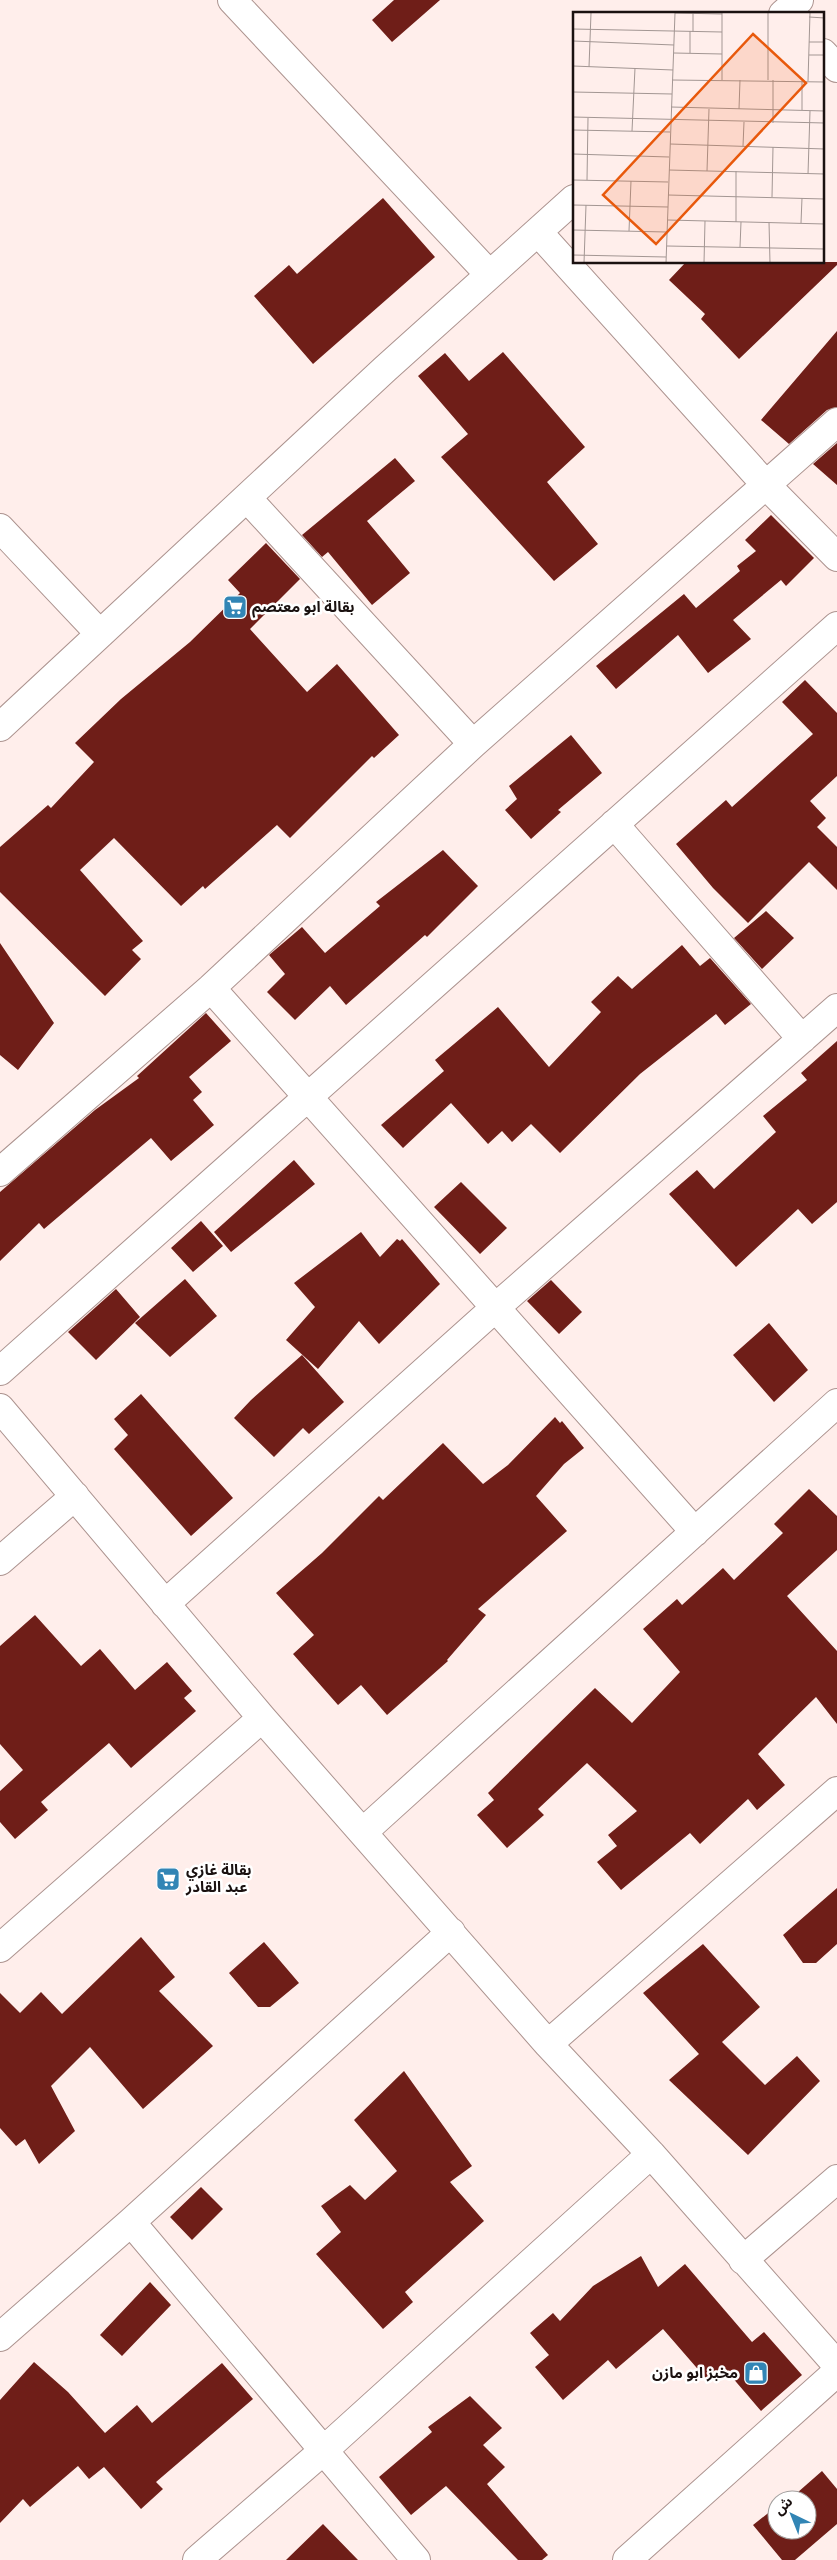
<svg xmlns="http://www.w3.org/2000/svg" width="837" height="2560" viewBox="0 0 837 2560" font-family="'Golos Text','Noto Sans Arabic',sans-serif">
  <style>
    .building { fill: #6f1e18 }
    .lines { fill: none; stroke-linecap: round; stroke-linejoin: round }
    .minor-casing { stroke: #ac938f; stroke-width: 30 }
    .minor { stroke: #fff; stroke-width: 28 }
    .labels { text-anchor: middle; stroke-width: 5; stroke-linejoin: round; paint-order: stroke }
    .poi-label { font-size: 15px; font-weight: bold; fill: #1a1110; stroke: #fff; text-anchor: start }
    .inset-road { fill: none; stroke: #a39693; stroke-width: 1 }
    .view { fill: #e8590c; fill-opacity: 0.15; stroke: #e8590c; stroke-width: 2.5 }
    .inset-edge { fill: none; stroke: #1a1110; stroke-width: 2.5 }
  </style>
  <rect width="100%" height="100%" fill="#ffeeeb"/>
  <path class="building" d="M 394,0 L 440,0 L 392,42 L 372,20 Z
    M 383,198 L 435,257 L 313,364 L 254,296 L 289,265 L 297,274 Z
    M 686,262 L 837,262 L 837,265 L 739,359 L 701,319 L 705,314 L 669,280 Z
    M 837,331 L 837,407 L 827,410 L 789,444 L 761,420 Z
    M 503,352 L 585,447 L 547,482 L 598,544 L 554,581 L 441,457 L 468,434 L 418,376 L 445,353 L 469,381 Z
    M 837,443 L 837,485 L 813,464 Z
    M 395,458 L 415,481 L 367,521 L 410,573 L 372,605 L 328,552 L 322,557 L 302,535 Z
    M 771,515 L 814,558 L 786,586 L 781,580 L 733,620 L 751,639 L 708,673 L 678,635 L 616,689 L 596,666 L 684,594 L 696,608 L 740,571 L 737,566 L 756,551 L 745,540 Z
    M 266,543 L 300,579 L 250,629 L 307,692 L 337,664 L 399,735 L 374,758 L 372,756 L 290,838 L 277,825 L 205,889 L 203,886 L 181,906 L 114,838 L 80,870 L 143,941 L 132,950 L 141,959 L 105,996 L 0,892 L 0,847 L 48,805 L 51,808 L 94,762 L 75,743 L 121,699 L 190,642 L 240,593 L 228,580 Z
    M 805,680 L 837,713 L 837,776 L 810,801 L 826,818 L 817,827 L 837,847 L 837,890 L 809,862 L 748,923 L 713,888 L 676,844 L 726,800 L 732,807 L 813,734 L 782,702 Z
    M 571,735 L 602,773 L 558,810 L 561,812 L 531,839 L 505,810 L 517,799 L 509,786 Z
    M 443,850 L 478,886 L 427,937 L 425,935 L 346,1005 L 330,986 L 295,1020 L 267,992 L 285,974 L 269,955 L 302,927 L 325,953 L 380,906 L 376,902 Z
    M 766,911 L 794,938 L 762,969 L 734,938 Z
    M 0,943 L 54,1023 L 18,1070 L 0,1055 Z
    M 682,945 L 700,966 L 710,958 L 751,1004 L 725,1025 L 716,1014 L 640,1074 L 560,1153 L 531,1124 L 512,1142 L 502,1131 L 488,1144 L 451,1103 L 403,1148 L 381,1125 L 444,1071 L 435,1060 L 498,1007 L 549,1067 L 601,1012 L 591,1002 L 618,976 L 632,989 Z
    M 206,1013 L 231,1041 L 189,1077 L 202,1092 L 193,1100 L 214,1125 L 171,1161 L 151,1138 L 44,1229 L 39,1223 L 0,1261 L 0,1192 L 95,1110 L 139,1078 L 137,1076 Z
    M 837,1041 L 837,1202 L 812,1224 L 798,1209 L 736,1267 L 669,1194 L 697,1170 L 714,1189 L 776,1132 L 763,1116 L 807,1080 L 801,1073 Z
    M 294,1160 L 315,1184 L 231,1252 L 214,1232 Z
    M 461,1182 L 507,1228 L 480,1254 L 434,1207 Z
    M 201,1221 L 223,1246 L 193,1272 L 171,1248 Z
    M 361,1232 L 380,1257 L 397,1239 L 400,1241 L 402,1239 L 440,1284 L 379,1344 L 359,1321 L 318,1369 L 286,1340 L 315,1307 L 294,1283 Z
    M 185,1279 L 217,1316 L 170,1357 L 135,1323 Z
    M 551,1280 L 582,1312 L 559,1334 L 527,1301 Z
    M 116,1289 L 140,1317 L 96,1360 L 68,1332 Z
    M 769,1323 L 808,1370 L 774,1402 L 733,1355 Z
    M 302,1355 L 344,1402 L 309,1434 L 303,1428 L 274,1457 L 234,1418 L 251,1400 Z
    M 141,1394 L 233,1498 L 191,1536 L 114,1449 L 128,1435 L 114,1419 Z
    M 555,1417 L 560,1423 L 562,1421 L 584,1448 L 564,1464 L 536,1496 L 567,1531 L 478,1609 L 486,1615 L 447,1660 L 448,1661 L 387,1715 L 361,1685 L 338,1705 L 293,1654 L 314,1635 L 276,1593 L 322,1553 L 379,1496 L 383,1500 L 443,1443 L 483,1484 L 508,1465 Z
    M 809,1489 L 837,1516 L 837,1550 L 787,1596 L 837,1651 L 837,1724 L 816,1697 L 758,1754 L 785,1785 L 757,1810 L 748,1799 L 700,1844 L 690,1833 L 621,1890 L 597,1862 L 617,1846 L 608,1835 L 637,1811 L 587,1763 L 538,1809 L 544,1815 L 507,1848 L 477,1815 L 494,1800 L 488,1793 L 595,1688 L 632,1723 L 680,1672 L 643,1629 L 677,1599 L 682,1605 L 723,1568 L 734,1580 L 783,1533 L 774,1524 Z
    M 35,1615 L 81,1666 L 100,1649 L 135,1690 L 167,1662 L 192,1691 L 184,1698 L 196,1711 L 131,1768 L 109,1743 L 41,1802 L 48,1810 L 15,1839 L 0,1822 L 0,1791 L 23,1770 L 0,1744 L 0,1646 Z
    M 837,1888 L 837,1944 L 816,1963 L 803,1963 L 783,1935 Z
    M 141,1937 L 175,1977 L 159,1991 L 213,2046 L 143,2109 L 90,2047 L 51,2086 L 75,2131 L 39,2164 L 25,2139 L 16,2146 L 0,2128 L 0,1993 L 20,2013 L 41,1992 L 62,2014 Z
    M 264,1942 L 299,1983 L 270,2007 L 258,2007 L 229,1973 Z
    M 703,1944 L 760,2007 L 722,2042 L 765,2085 L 797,2056 L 820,2081 L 748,2155 L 669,2080 L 699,2054 L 643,1993 Z
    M 404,2071 L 472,2166 L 450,2182 L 484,2221 L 405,2292 L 413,2302 L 383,2329 L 316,2254 L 341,2232 L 321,2206 L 350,2185 L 365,2200 L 397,2171 L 354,2120 Z
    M 201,2187 L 223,2209 L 192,2240 L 170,2217 Z
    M 641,2256 L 658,2287 L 685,2264 L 752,2342 L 764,2332 L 802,2375 L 761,2411 L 725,2369 L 709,2382 L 663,2329 L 616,2369 L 608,2360 L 563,2400 L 535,2367 L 549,2355 L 530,2333 L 553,2313 L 560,2321 L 593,2286 Z
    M 150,2282 L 171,2305 L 122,2356 L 100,2335 Z
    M 34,2362 L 68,2392 L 105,2433 L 137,2405 L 152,2423 L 222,2363 L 253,2399 L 156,2482 L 163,2489 L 141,2509 L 104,2467 L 89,2479 L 78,2466 L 30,2507 L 23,2499 L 0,2523 L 0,2400 Z
    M 470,2396 L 502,2428 L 483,2445 L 505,2467 L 487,2484 L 548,2555 L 542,2560 L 518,2560 L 446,2486 L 411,2515 L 379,2477 L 432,2432 L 428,2427 Z
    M 822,2471 L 837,2489 L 837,2524 L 795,2560 L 782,2560 L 753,2525 L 777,2506 L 777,2530 L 807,2530 L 807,2500 L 789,2500 Z
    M 323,2524 L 358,2560 L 286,2560 Z"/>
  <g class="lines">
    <g class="minor-casing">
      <path id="minor" d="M 232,0 L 489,274
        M 783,14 L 799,0
        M 823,53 L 837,68
        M 538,232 L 766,485 L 837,557
        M 247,498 L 473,744
        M 0,528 L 100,634
        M 0,727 L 385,369 L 574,199
        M 614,824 L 802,1039
        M 211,988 L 695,1532
        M 0,1172 L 211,988 L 473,744 L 837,422
        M 0,1371 L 837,626
        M 0,1408 L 262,1718 L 548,2044 L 651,2154 L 837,2365
        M 0,1561 L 75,1496
        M 165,1604 L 495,1308 L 837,1008
        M 363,1832 L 837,1403
        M 0,1948 L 262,1718
        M 548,2044 L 837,1791
        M 131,2222 L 416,2560
        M 743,2260 L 837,2179
        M 0,2337 L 131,2222 L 451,1932
        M 197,2560 L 323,2451 L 651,2154
        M 627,2560 L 837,2372"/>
    </g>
    <use href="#minor" class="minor"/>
  </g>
  <defs>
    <g id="supermarket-square" transform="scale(1.25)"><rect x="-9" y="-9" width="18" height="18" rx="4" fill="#3285b5" stroke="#fff"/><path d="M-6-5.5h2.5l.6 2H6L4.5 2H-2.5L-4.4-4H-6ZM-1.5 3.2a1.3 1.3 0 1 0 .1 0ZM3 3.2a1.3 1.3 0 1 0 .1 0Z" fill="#fff"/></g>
    <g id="shop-square" transform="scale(1.25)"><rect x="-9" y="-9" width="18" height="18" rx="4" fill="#3285b5" stroke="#fff"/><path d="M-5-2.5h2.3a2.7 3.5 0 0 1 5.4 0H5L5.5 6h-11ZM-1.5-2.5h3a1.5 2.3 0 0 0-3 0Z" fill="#fff"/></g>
  </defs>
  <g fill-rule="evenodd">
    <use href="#supermarket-square" x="235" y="607"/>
    <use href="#supermarket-square" x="168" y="1879"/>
    <use href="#shop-square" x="756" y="2373"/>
  </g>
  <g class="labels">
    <g class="poi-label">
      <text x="252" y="612">بقالة ابو معتصم</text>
      <text x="186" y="1875">بقالة غازي<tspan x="186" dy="17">عبد القادر</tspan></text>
      <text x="738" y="2378" text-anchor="end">مخبز ابو مازن</text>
    </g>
  </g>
  <g transform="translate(573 12)">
    <rect width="251" height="251" fill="#ffeeeb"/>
    <path class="inset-road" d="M 102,1 L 149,2M 149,1 L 149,68M 195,1 L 195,68M 236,5 L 252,6M 0,17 L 149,20M 117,19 L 117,41M 120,20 L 120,1M 0,29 L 101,33M 236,30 L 252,30M 101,41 L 149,42M 236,43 L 252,43M 0,54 L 100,58M 16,55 L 18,1M 99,68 L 252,70M 229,69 L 229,98M 235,69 L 237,1M 0,80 L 99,82M 98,95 L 252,99M 166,97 L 167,68M 0,105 L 252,111M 200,111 L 200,68M 0,118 L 97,120M 59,119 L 62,56M 97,132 L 252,137M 170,134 L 171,110M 0,142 L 96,145M 96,158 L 252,162M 134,159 L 136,97M 235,162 L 237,99M 0,168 L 95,170M 14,168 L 15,106M 95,183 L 252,187M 199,185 L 200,135M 0,193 L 95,195M 95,208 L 252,212M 163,210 L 163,159M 196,210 L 197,251M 228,211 L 229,186M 0,218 L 94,220M 56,219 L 58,169M 94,234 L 252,237M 167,235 L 168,210M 0,243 L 93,245M 11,251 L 13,193M 93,251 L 102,1M 131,251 L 132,209"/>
    <path class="view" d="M 180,22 L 233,71 L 83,232 L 30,183 Z"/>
    <rect width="251" height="251" class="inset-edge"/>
  </g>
  <g transform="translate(792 2515) rotate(317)"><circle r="24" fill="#ffffff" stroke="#a3a09f"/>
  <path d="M0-4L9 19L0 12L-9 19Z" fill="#3285b5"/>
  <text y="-8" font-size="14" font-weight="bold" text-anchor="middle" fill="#1a1110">ش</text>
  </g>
</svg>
